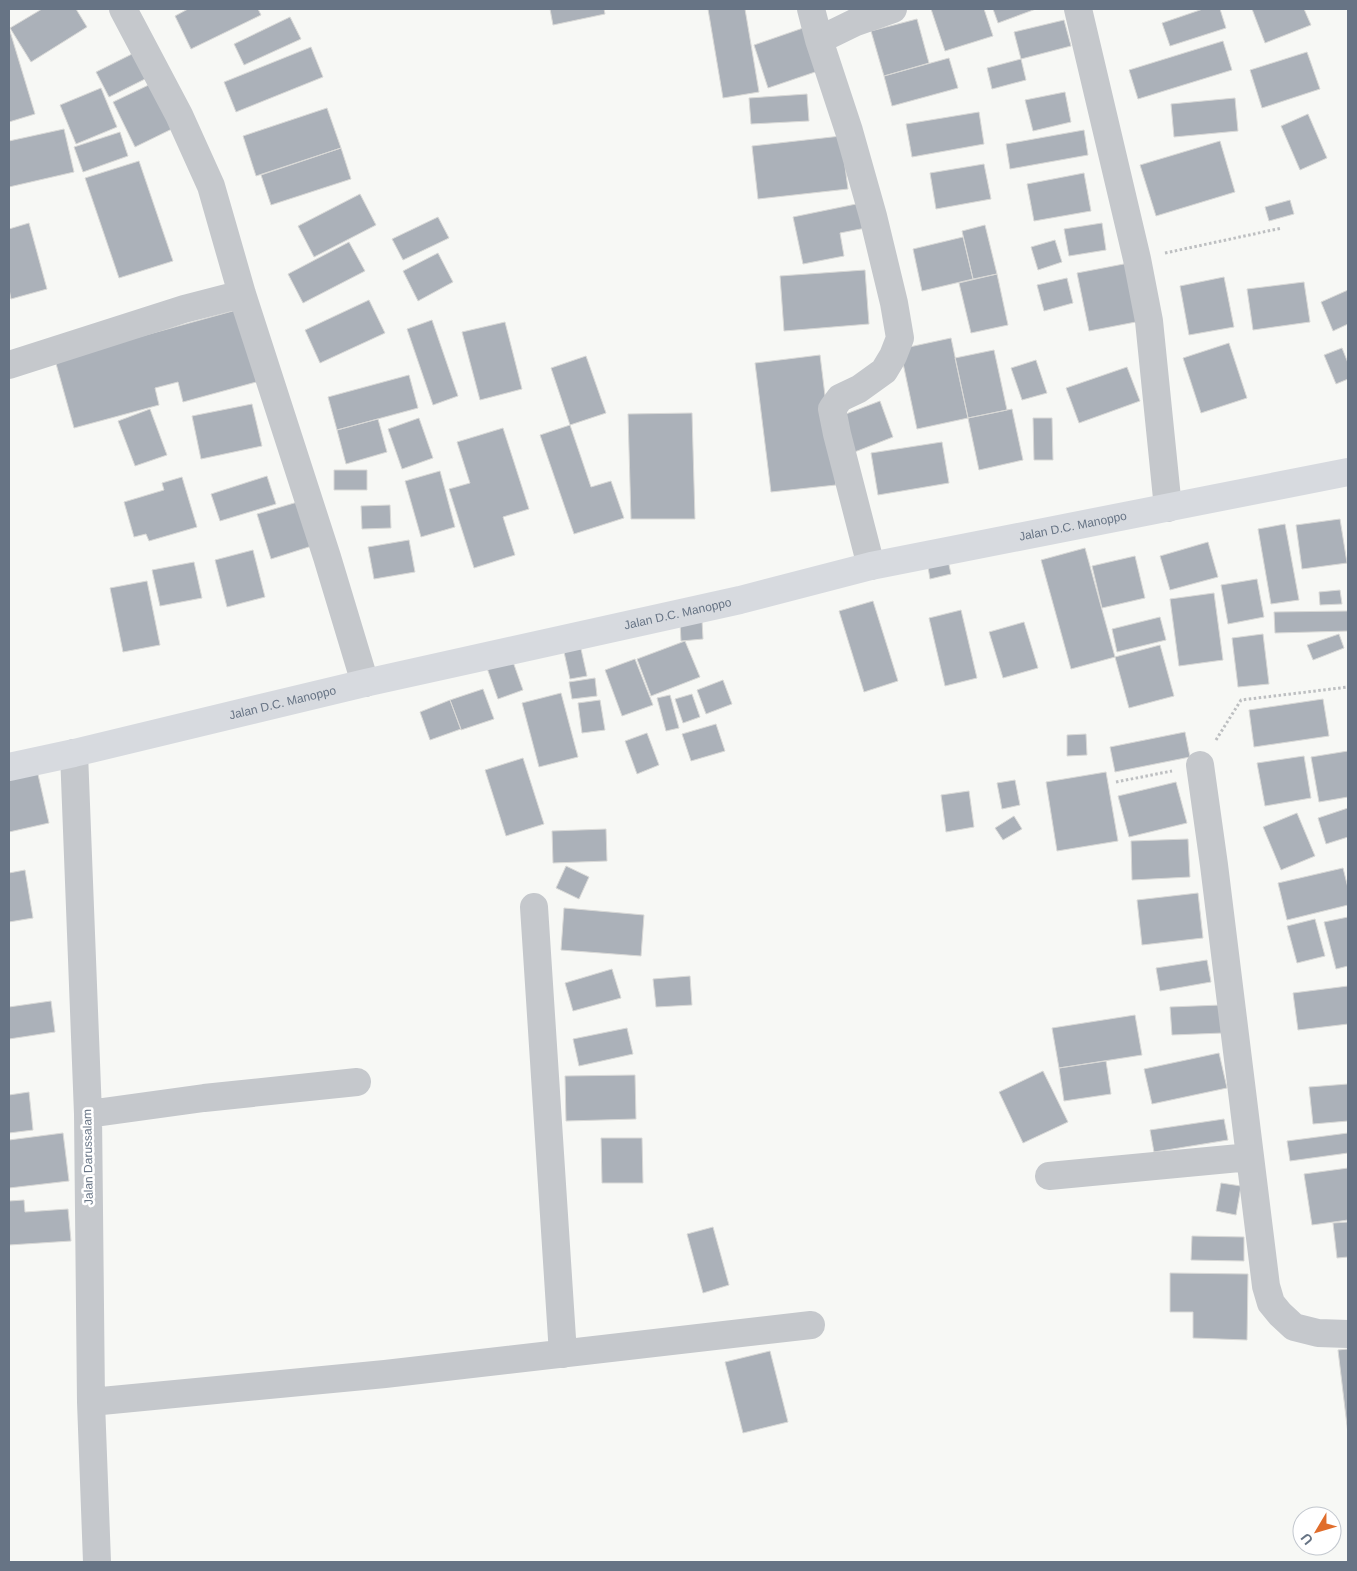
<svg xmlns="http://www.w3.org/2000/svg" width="1357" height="1571" viewBox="0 0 1357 1571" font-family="Arial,sans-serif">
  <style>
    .building { fill: #abb1b9; stroke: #d9d9d7 }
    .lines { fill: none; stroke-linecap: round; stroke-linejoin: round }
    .path { stroke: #bdbfc1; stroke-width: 3; stroke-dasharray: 2.5 2.5; stroke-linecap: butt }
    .minor { stroke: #c5c8cc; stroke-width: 28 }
    .highway { stroke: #d7dadf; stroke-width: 28 }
    .labels { text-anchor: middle; stroke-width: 5; stroke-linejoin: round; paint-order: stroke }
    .street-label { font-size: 12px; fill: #677485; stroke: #fff }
  </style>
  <rect width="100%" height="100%" fill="#f7f8f5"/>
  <path class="building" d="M 42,9 L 76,9 L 87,27 L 31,62 L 10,28 Z
    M 188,9 L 258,9 L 261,15 L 191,49 L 175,16 Z
    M 550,9 L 604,9 L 605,14 L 553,25 Z
    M 708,9 L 745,9 L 759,92 L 723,98 Z
    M 931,9 L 984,9 L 993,36 L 945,51 Z
    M 993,9 L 1036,9 L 998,23 Z
    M 1203,9 L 1220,9 L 1226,28 L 1170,46 L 1162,23 Z
    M 1252,9 L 1304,9 L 1311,25 L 1265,43 Z
    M 290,17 L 301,39 L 244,65 L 234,44 Z
    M 917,19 L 929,63 L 884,76 L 871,31 Z
    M 1064,20 L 1071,46 L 1021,59 L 1014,32 Z
    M 806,27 L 821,70 L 768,88 L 754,45 Z
    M 9,28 L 35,114 L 9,122 Z
    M 1223,41 L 1232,70 L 1138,99 L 1129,70 Z
    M 311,47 L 323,77 L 236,112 L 224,82 Z
    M 140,50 L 153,75 L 109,97 L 96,72 Z
    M 1307,52 L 1320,89 L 1262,108 L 1250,70 Z
    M 949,58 L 958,88 L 892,106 L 884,76 Z
    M 1021,59 L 1026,80 L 992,89 L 987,68 Z
    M 157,81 L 178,126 L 135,147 L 113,102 Z
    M 101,88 L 117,127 L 76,144 L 60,105 Z
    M 1065,92 L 1071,122 L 1033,131 L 1025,100 Z
    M 807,94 L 809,121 L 751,124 L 749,98 Z
    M 1235,98 L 1238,131 L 1174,137 L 1171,104 Z
    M 327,108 L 341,148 L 256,176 L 243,136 Z
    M 979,112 L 984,144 L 912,157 L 906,124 Z
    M 1308,114 L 1327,158 L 1300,170 L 1281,126 Z
    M 64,129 L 74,172 L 9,187 L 9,141 Z
    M 1084,130 L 1088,155 L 1010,169 L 1006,144 Z
    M 120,132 L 128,156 L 83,172 L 74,147 Z
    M 841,136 L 848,189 L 758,199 L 752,146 Z
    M 1220,141 L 1235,192 L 1156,216 L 1140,165 Z
    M 341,148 L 351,179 L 271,205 L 261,175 Z
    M 139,161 L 173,261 L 119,278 L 85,178 Z
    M 984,164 L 991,199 L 936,209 L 930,173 Z
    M 1084,173 L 1091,211 L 1034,221 L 1027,184 Z
    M 360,194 L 376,225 L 314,257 L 298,226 Z
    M 1290,200 L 1294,214 L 1269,221 L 1265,207 Z
    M 866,202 L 871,227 L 840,233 L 844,256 L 803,264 L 793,217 Z
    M 438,217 L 449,238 L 403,260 L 392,239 Z
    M 29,223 L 47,289 L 11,299 L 9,289 L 9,229 Z
    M 1102,223 L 1106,250 L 1069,256 L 1064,229 Z
    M 985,225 L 997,274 L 973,279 L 962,231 Z
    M 963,237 L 973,279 L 922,291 L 913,249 Z
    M 1055,240 L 1062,262 L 1038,270 L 1031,247 Z
    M 349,242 L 365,271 L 303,303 L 288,274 Z
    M 438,253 L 453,282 L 418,301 L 403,271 Z
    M 1129,263 L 1141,321 L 1089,331 L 1077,273 Z
    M 865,270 L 869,324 L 784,331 L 780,276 Z
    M 997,274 L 1008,325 L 971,333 L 959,283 Z
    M 1224,277 L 1234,327 L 1189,335 L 1180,286 Z
    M 1067,278 L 1073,303 L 1044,311 L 1037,285 Z
    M 1304,282 L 1310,322 L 1253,330 L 1247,289 Z
    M 1348,290 L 1348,324 L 1333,331 L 1321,302 Z
    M 369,300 L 385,333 L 320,363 L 305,330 Z
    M 240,309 L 260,381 L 183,402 L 178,382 L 155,388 L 159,405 L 74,428 L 55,360 Z
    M 432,320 L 458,396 L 433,405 L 407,329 Z
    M 505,322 L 522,389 L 480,400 L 462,332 Z
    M 951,338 L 968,418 L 917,429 L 900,349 Z
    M 1229,343 L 1247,398 L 1201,413 L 1183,358 Z
    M 1342,348 L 1348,363 L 1348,379 L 1336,384 L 1324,355 Z
    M 994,350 L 1007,410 L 968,418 L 955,358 Z
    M 820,355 L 836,485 L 771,492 L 755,363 Z
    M 586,356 L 606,413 L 570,425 L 551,368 Z
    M 1036,360 L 1047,393 L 1022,400 L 1011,368 Z
    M 1127,367 L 1140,401 L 1079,423 L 1066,388 Z
    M 409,375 L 418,408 L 337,430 L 328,397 Z
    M 880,401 L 893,437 L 852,453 L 838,417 Z
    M 252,404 L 262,446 L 201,459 L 192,416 Z
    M 150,409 L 167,455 L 135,466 L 118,421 Z
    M 1012,409 L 1023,460 L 979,470 L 968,418 Z
    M 692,413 L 695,519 L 631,519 L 628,414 Z
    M 419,418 L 433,458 L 402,469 L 388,429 Z
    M 1033,418 L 1052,418 L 1053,460 L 1034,460 Z
    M 378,419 L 387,452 L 346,464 L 337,430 Z
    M 570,425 L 591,487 L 611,481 L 624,518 L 574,534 L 540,435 Z
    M 503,428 L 529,509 L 503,517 L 515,555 L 474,568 L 449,489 L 470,483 L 457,442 Z
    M 942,442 L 949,483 L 878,495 L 871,453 Z
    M 334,470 L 367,470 L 367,490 L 334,490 Z
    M 440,471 L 455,527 L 421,537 L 405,481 Z
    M 267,476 L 276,504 L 220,521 L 211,494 Z
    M 182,477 L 197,527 L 149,541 L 146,534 L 134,537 L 124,502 L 164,490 L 162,483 Z
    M 301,501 L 315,545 L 271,559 L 257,514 Z
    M 390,505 L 391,528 L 362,529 L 361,506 Z
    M 1340,519 L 1347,563 L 1302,569 L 1296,525 Z
    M 1285,524 L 1299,600 L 1271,604 L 1258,529 Z
    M 409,540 L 415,572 L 374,579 L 368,547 Z
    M 1208,542 L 1218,577 L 1170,590 L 1160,556 Z
    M 1085,548 L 1115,657 L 1071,669 L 1041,560 Z
    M 253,550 L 265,597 L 227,607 L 215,560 Z
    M 947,556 L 951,574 L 930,579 L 927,561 Z
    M 1135,556 L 1145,598 L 1102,608 L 1092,566 Z
    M 194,562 L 202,598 L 160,606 L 152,570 Z
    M 1257,579 L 1264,617 L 1228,624 L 1221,585 Z
    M 147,581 L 160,645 L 123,652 L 110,588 Z
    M 1340,590 L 1342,604 L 1320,605 L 1319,592 Z
    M 1214,593 L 1223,660 L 1179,666 L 1170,599 Z
    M 873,601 L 898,681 L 864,692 L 839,611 Z
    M 961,610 L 977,678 L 945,686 L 929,618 Z
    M 1348,611 L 1348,631 L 1275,633 L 1274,612 Z
    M 1160,617 L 1166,640 L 1117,652 L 1112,629 Z
    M 702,620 L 703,639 L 681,641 L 680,622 Z
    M 1024,622 L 1038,668 L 1003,678 L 989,632 Z
    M 1263,634 L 1269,684 L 1238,687 L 1232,638 Z
    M 1339,634 L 1344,648 L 1313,660 L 1307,645 Z
    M 579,640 L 587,676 L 570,679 L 562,643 Z
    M 685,641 L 700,677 L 651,696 L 637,659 Z
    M 1160,645 L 1174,696 L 1129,708 L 1115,657 Z
    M 512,659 L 523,690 L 498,699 L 487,668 Z
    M 635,659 L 653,705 L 622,716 L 605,670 Z
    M 595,678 L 597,696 L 572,699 L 569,682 Z
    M 723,680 L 732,704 L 706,714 L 697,690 Z
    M 483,689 L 494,719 L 461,730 L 450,700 Z
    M 561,693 L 578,757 L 539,767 L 522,703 Z
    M 692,694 L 700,717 L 683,723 L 675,699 Z
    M 670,695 L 679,728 L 666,731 L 657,698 Z
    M 1323,699 L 1329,736 L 1254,747 L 1249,710 Z
    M 450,700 L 461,729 L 430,740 L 420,712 Z
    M 600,700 L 605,730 L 582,733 L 578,703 Z
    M 716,724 L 725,751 L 691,761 L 682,734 Z
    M 1185,732 L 1190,757 L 1115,772 L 1110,747 Z
    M 647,733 L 659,765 L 637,774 L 625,741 Z
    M 1086,734 L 1087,755 L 1067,756 L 1067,735 Z
    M 1348,751 L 1348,797 L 1319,802 L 1311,757 Z
    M 1304,756 L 1311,798 L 1265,806 L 1257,763 Z
    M 523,758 L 544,824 L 506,836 L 485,770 Z
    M 37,770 L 49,823 L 9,832 L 9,777 Z
    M 1106,772 L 1118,841 L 1057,851 L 1046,782 Z
    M 1015,780 L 1020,805 L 1002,809 L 997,783 Z
    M 1176,782 L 1187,823 L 1129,837 L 1118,796 Z
    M 969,791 L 974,827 L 946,832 L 941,795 Z
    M 1348,808 L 1348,837 L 1326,844 L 1318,818 Z
    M 1297,813 L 1315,856 L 1281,870 L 1263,827 Z
    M 1014,816 L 1022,829 L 1003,840 L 995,828 Z
    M 606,829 L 607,861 L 553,863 L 552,831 Z
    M 1188,839 L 1190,877 L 1132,880 L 1131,841 Z
    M 566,866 L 589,877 L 579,899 L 556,888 Z
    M 1343,868 L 1348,888 L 1348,905 L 1287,920 L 1278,883 Z
    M 25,870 L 33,918 L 9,922 L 9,873 Z
    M 1198,893 L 1203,938 L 1142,945 L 1137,900 Z
    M 564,908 L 644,915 L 641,956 L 561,950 Z
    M 1348,917 L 1348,966 L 1336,969 L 1324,922 Z
    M 1315,919 L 1325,956 L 1297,963 L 1287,926 Z
    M 1207,960 L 1211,982 L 1160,991 L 1156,968 Z
    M 612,969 L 621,998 L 573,1011 L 565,983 Z
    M 690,976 L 692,1005 L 656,1007 L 653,979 Z
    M 1348,986 L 1348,1024 L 1298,1030 L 1293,993 Z
    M 51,1001 L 55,1032 L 9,1039 L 9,1007 Z
    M 1221,1005 L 1223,1033 L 1172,1035 L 1170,1007 Z
    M 1135,1015 L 1142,1055 L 1059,1068 L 1052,1028 Z
    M 627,1028 L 633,1054 L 579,1066 L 573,1039 Z
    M 1219,1053 L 1227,1088 L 1152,1104 L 1144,1069 Z
    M 1106,1061 L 1111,1094 L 1064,1101 L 1059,1068 Z
    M 1043,1071 L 1068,1122 L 1023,1143 L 999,1092 Z
    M 635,1075 L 636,1119 L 566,1121 L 565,1076 Z
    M 1348,1084 L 1348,1121 L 1313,1124 L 1309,1087 Z
    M 29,1092 L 33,1130 L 9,1133 L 9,1095 Z
    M 1224,1119 L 1228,1140 L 1154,1152 L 1150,1130 Z
    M 63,1133 L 69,1181 L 9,1188 L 9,1140 Z
    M 1348,1133 L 1348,1153 L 1290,1161 L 1287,1141 Z
    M 601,1138 L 642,1138 L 643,1183 L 602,1183 Z
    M 1348,1168 L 1348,1220 L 1312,1225 L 1304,1174 Z
    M 1221,1183 L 1241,1186 L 1236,1215 L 1216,1211 Z
    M 24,1200 L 25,1212 L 68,1209 L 71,1241 L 9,1245 L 9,1201 Z
    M 1348,1222 L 1348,1257 L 1337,1258 L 1333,1223 Z
    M 713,1227 L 729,1285 L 703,1293 L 687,1234 Z
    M 1192,1236 L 1244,1237 L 1244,1261 L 1191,1260 Z
    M 1170,1273 L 1248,1274 L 1247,1340 L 1193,1338 L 1193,1312 L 1170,1312 Z
    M 1348,1349 L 1348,1434 L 1338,1350 Z
    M 770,1351 L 788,1422 L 743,1433 L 725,1362 Z"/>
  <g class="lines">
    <path class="path" d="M 1165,253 L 1282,228
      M 1216,740 L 1241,700 L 1348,687
      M 1116,782 L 1172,771"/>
    <path class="minor" d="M 123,9 L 179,115 L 211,186 L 242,294 L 327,557 L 365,683
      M 811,9 L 819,40 L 849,131 L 873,216 L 894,303 L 900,338 L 893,356 L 884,371 L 859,389 L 840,398 L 832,409 L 837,434 L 871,566
      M 1078,9 L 1137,259 L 1149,321 L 1168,508
      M 819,40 L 856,22 L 893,9
      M 9,365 L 184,309 L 242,294
      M 74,753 L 88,1114 L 91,1402 L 97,1562
      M 1200,765 L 1214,865 L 1266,1286 L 1271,1303 L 1280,1314 L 1294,1327 L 1318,1333 L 1348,1334
      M 534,907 L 563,1354
      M 88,1114 L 204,1098 L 357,1082
      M 1049,1176 L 1250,1157
      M 91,1402 L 385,1374 L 811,1325"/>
    <path class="highway" id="s1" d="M 9,767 L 74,753 L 365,683 L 740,600 L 871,566 L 1348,472"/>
  </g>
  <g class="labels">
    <g class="street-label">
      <text dy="4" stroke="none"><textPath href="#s1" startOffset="1091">Jalan D.C. Manoppo</textPath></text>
      <text dy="4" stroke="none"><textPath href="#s1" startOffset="686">Jalan D.C. Manoppo</textPath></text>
      <text dy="4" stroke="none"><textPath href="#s1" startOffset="281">Jalan D.C. Manoppo</textPath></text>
      <text transform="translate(88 1157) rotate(-91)" y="4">Jalan Darussalam</text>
    </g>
  </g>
  <rect width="1357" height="1571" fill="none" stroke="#677485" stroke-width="20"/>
  <g transform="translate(1317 1531) rotate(232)"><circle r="24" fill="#ffffff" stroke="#c2c7ce"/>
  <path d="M0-4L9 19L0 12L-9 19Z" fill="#e06d2c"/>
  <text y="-8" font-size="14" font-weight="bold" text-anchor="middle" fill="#677485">U</text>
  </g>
</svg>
